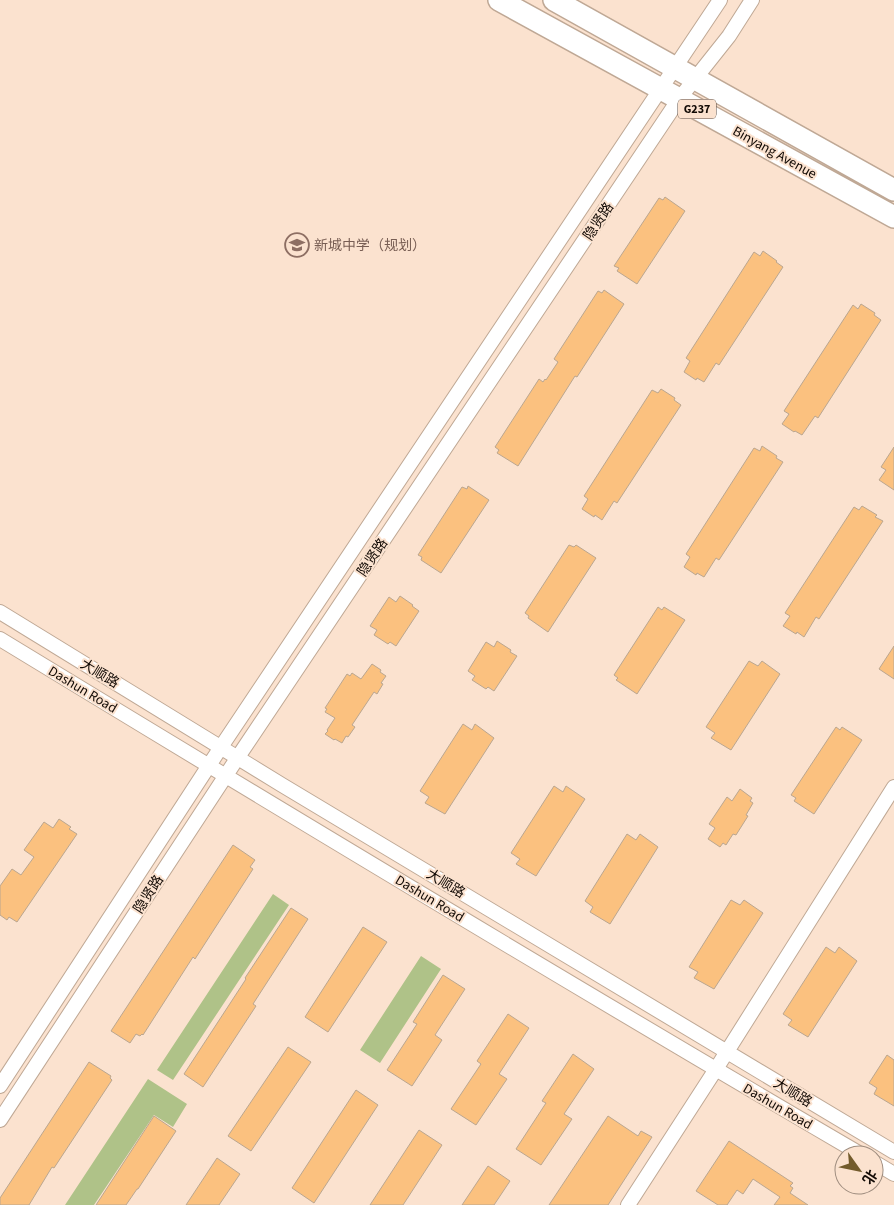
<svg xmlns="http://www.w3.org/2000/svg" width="894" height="1205" viewBox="0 0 894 1205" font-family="'Source Sans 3','Noto Sans SC',sans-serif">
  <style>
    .green { fill: #afc288 }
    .building { fill: #fbc17f; stroke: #baa690 }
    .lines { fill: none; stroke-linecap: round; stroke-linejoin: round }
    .minor-casing { stroke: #bfa895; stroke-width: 16 }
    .highway-casing { stroke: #bfa895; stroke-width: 24 }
    .minor { stroke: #fff; stroke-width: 14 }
    .highway { stroke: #fff; stroke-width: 21 }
    .labels { text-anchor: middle; stroke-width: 4; stroke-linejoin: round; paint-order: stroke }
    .shield { fill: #fbe2cf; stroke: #584b42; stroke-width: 1 }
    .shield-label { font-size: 12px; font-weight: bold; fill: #120a05 }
    .street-label { font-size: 14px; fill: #120a05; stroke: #fbe2cf }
    .education-label { font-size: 14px; fill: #785e54; stroke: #fbe2cf; text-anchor: start }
  </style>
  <rect width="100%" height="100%" fill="#fbe2cf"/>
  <path class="green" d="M 273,894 L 289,905 L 173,1080 L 157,1070 Z
    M 421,956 L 441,969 L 380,1063 L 360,1050 Z
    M 148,1079 L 187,1104 L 173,1127 L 154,1115 L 94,1205 L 65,1205 Z"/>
  <path class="building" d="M 665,197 L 685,211 L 637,284 L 617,271 L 619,268 L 614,266 L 659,198 L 663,200 Z
    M 763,251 L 777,261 L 776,262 L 783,267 L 719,365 L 716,363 L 704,382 L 697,378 L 696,380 L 684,372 L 690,361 L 686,358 L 754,252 L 760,256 Z
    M 604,290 L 624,304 L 577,377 L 575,376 L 518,466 L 497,453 L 499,450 L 495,447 L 539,379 L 543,382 L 545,379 L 546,380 L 558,362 L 554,359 L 598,291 L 602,293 Z
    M 861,304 L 875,313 L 874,315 L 881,320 L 818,418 L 815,416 L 802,435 L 795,431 L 794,432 L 782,424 L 789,414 L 784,411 L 853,305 L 858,309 Z
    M 661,389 L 675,398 L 674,400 L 681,405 L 617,503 L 614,501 L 602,520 L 595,515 L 594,517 L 582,509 L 588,499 L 584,496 L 652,390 L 658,393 Z
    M 762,446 L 777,456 L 776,458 L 783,462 L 719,560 L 716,558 L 704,577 L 697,573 L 696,575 L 684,567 L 690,557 L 686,554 L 754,448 L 760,451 Z
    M 894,447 L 894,490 L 879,480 L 886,470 L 881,467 Z
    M 468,486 L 489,500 L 441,573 L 421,560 L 422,557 L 418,555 L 462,487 L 467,489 Z
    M 862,506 L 877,515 L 875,517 L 883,521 L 819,619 L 816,617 L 804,637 L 797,632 L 796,634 L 783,626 L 790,616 L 785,613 L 854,507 L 859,510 Z
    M 569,545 L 574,547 L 576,545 L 596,558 L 548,632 L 528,618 L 529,616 L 525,613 Z
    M 400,596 L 413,605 L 412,606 L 419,611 L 396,646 L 390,642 L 388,644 L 374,635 L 377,630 L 370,626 L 389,597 L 396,602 Z
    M 658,607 L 662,610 L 664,607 L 685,620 L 637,694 L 616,680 L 618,678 L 614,675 Z
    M 497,641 L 511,650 L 510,652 L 517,656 L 494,691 L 488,687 L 486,689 L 472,680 L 475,676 L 468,671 L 486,642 L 494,647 Z
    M 894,646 L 894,679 L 879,669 Z
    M 749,661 L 758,666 L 762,661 L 780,674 L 731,750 L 711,738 L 715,733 L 706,727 Z
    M 372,664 L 381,670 L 380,672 L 386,676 L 381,683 L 383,684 L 377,694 L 374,692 L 352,725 L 355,727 L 348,737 L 346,736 L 342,743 L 335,739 L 334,740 L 325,734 L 328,731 L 327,730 L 335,718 L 325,712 L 327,709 L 325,708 L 347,674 L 350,676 L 352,673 L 361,679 Z
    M 463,724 L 472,730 L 475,724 L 494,738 L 445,814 L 425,803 L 429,797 L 420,791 Z
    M 836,727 L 840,730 L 842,727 L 862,740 L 814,814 L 794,801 L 796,798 L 791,795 Z
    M 554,786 L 563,792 L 566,786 L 585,799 L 536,876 L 516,864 L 520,859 L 511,853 Z
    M 740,789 L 752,798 L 750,801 L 753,803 L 746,815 L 748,816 L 736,835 L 733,834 L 726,845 L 723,843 L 720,847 L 708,839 L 715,828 L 709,824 L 727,797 L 732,801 Z
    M 59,819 L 71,827 L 69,829 L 77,834 L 17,922 L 9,917 L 7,920 L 0,915 L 0,886 L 12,869 L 21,875 L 34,857 L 24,850 L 44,822 L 53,828 Z
    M 627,834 L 636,840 L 640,834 L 658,847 L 610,924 L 590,912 L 593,907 L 585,901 Z
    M 233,845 L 255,860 L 250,867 L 253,869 L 195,959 L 193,957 L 143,1035 L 142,1034 L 140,1036 L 136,1034 L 130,1043 L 111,1031 Z
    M 731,900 L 740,905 L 744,900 L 763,913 L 714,989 L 694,978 L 698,972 L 689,967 Z
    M 291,908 L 308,919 L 253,1004 L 256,1006 L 203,1087 L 184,1074 L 246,979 L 245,978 Z
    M 363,927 L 387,942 L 328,1032 L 305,1017 Z
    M 826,947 L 835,953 L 839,947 L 857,961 L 808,1037 L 788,1025 L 792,1020 L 783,1014 Z
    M 443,975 L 465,989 L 435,1035 L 442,1040 L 412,1086 L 387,1070 L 417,1024 L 413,1022 Z
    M 508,1014 L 529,1028 L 499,1074 L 507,1079 L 476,1125 L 451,1109 L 481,1064 L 477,1061 Z
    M 288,1047 L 311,1062 L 251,1151 L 228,1136 Z
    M 573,1054 L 594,1069 L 564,1114 L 572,1119 L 541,1165 L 516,1149 L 546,1103 L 542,1101 Z
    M 887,1055 L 894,1060 L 894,1106 L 874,1094 L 877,1088 L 869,1083 Z
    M 89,1062 L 111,1076 L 110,1078 L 112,1080 L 54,1168 L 52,1167 L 29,1205 L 0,1205 L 0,1198 Z
    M 356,1090 L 378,1105 L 314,1203 L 292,1188 Z
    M 154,1116 L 176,1131 L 138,1189 L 137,1189 L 126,1205 L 96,1205 Z
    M 608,1116 L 638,1136 L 641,1131 L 652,1137 L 608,1205 L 549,1205 Z
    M 419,1130 L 442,1145 L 403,1205 L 370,1205 Z
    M 729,1141 L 793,1183 L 790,1186 L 793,1188 L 790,1193 L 808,1205 L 774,1205 L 780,1197 L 753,1179 L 743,1194 L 737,1190 L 727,1205 L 718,1205 L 696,1191 Z
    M 217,1158 L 240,1174 L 219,1205 L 186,1205 Z
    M 488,1166 L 510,1181 L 494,1205 L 462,1205 Z"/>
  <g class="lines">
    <g class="minor-casing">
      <path id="minor" d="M 0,612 L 282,785 L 894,1152
        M 0,639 C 286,813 573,986 862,1155
        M 0,1086 L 221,747 L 720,0
        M 0,1120 L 238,757 L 679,99 L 729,36 L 752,0
        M 874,1162 L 894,1174
        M 628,1205 L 716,1069 L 894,787"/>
    </g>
    <g class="highway-casing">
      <path id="highway" d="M 499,0 L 894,217
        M 554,0 L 894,190"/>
    </g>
    <use href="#minor" class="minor"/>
    <use href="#highway" class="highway"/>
  </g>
  <defs>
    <g id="school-ring" transform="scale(1.25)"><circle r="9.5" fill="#fbe2cf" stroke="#8d6e63" stroke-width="1.5"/><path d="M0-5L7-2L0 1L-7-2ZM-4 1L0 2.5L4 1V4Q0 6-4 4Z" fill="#8d6e63"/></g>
  </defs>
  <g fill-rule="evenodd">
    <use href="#school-ring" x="297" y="245"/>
  </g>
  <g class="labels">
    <rect class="shield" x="678" y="99.5" width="38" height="19" rx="4"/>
    <g class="shield-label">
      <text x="697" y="113">G237</text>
    </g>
    <g class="street-label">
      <text transform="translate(775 152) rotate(29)" y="5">Binyang Avenue</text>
      <text transform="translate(598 221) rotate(-56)" y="5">隐贤路</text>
      <text transform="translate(372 557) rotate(-56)" y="5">隐贤路</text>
      <text transform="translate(100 673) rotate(31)" y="5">大顺路</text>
      <text transform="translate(83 689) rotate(31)" y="5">Dashun Road</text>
      <text transform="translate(446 883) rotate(31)" y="5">大顺路</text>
      <text transform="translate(148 894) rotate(-57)" y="5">隐贤路</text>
      <text transform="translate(430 898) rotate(31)" y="5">Dashun Road</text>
      <text transform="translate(793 1092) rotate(31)" y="5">大顺路</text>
      <text transform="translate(778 1106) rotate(30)" y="5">Dashun Road</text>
    </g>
    <g class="education-label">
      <text x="314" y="250">新城中学（规划）</text>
    </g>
  </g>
  <g transform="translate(859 1170) rotate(123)"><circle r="24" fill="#fbe2cf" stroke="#9e8c7e"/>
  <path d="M0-4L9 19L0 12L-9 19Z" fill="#735b2c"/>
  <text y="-8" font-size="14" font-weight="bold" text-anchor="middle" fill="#120a05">北</text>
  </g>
</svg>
